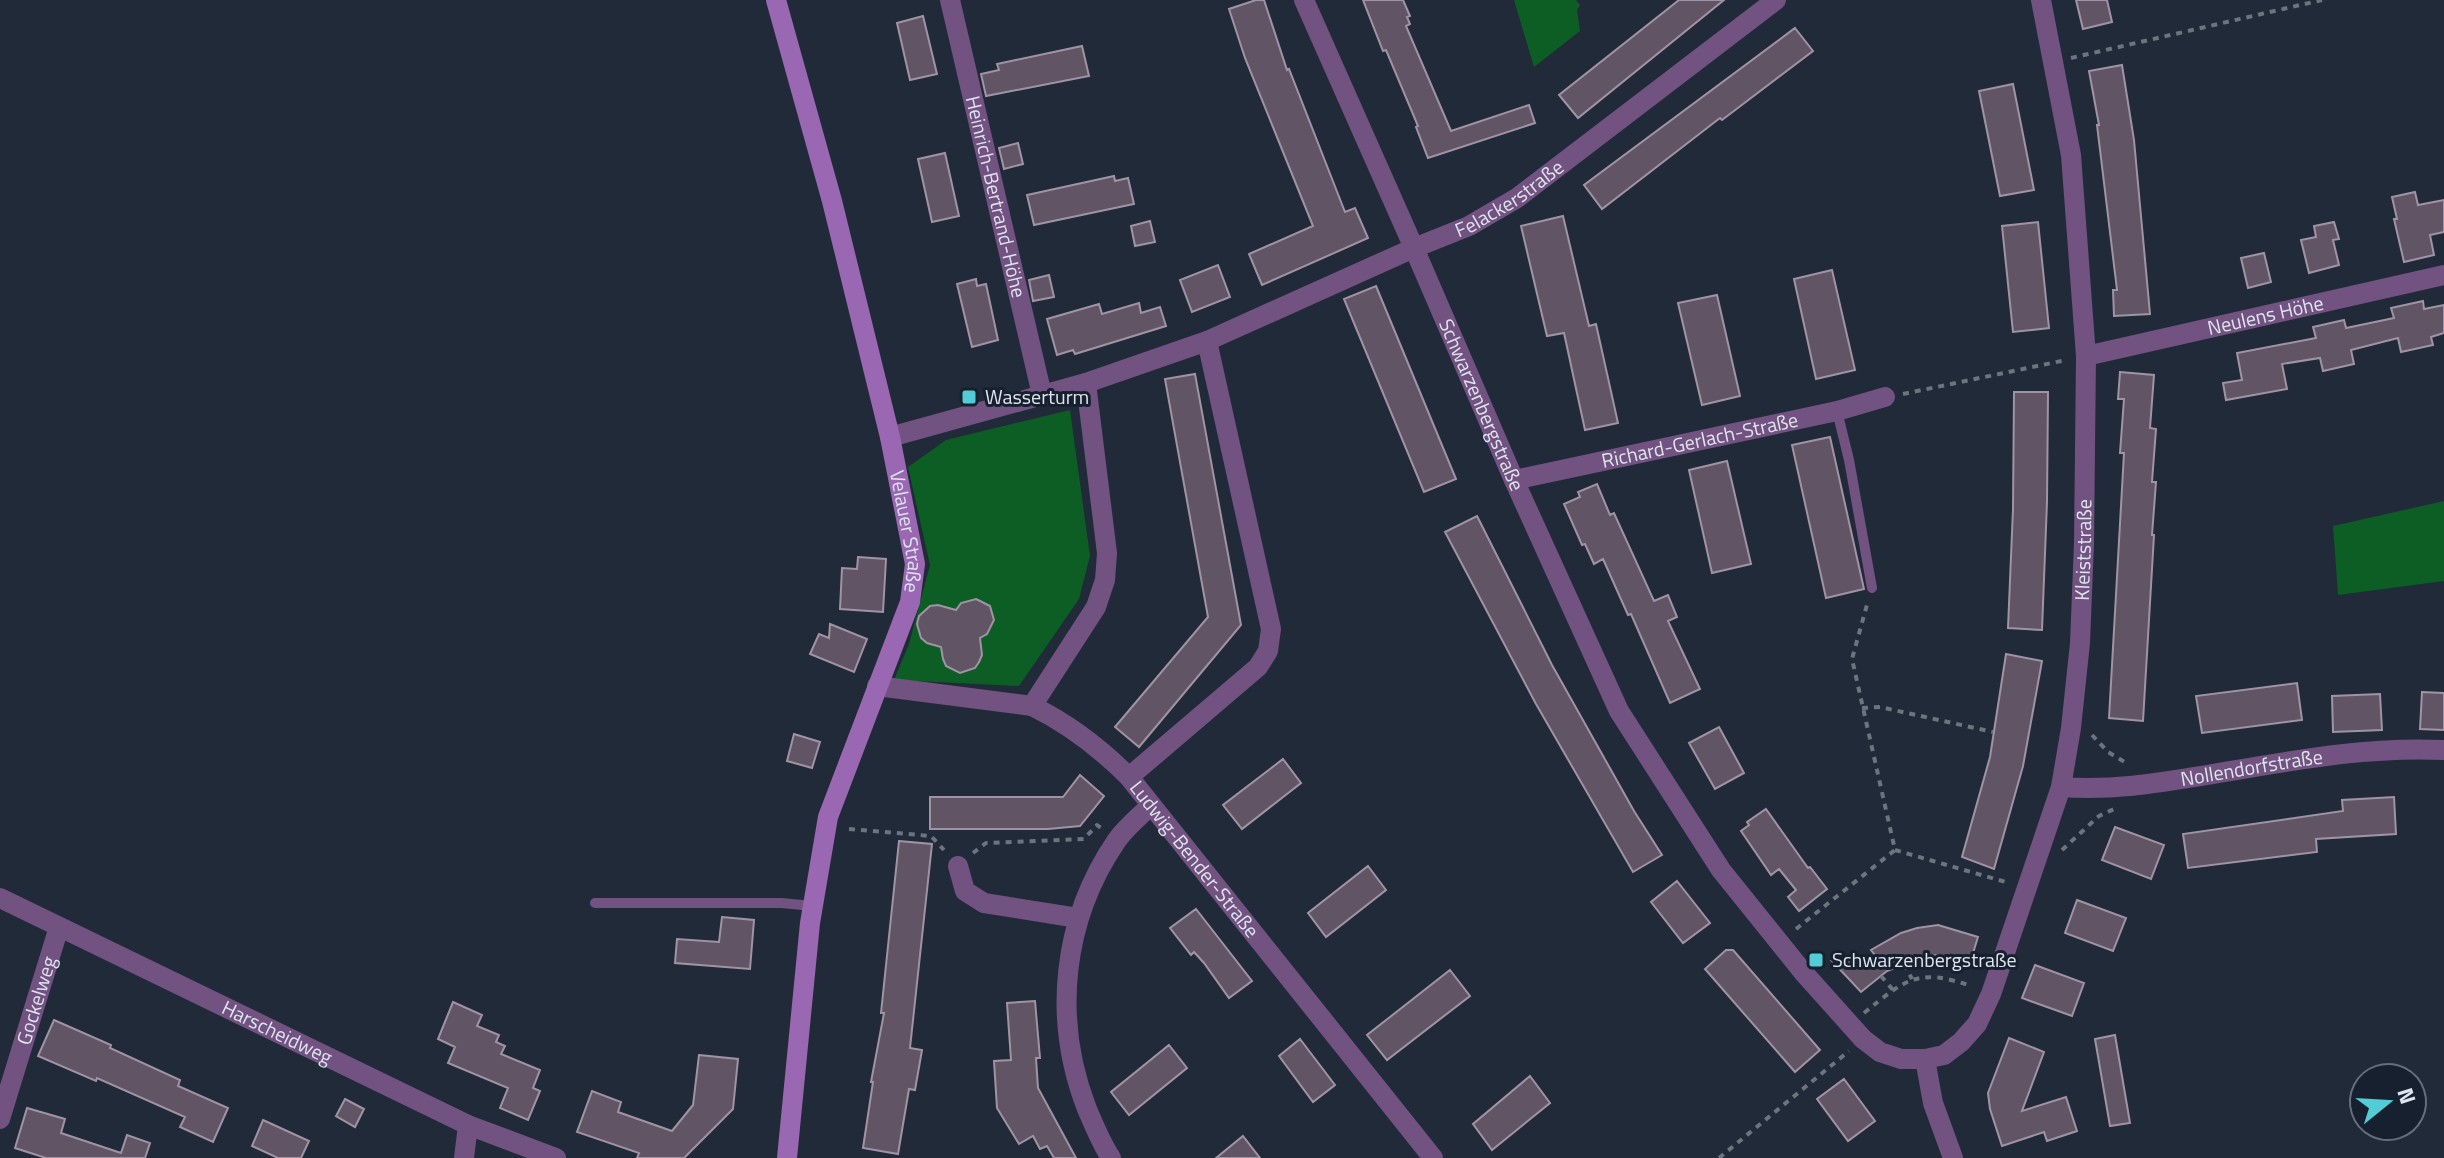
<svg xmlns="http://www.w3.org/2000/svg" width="2444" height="1158" viewBox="0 0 2444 1158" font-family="'Titillium Web',sans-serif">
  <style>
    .green { fill: #0c5e24 }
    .building { fill: #615565; stroke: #a093a5; stroke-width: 2 }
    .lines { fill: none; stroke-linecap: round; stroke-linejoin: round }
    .path { stroke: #6c7480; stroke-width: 4; stroke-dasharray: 6 6; stroke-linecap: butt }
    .lane { stroke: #715280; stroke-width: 10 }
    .street { stroke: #715280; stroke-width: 20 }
    .secondary { stroke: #9a67b2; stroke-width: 20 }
    .poi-dot { fill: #52ccd6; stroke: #17202e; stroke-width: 3 }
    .labels { text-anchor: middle; stroke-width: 6; stroke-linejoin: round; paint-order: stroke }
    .street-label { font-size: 20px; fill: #dee4ee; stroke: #17202e }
    .poi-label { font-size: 20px; fill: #dee4ee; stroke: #17202e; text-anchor: start }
  </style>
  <rect width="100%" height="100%" fill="#212a38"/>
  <path class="green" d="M 1514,0 L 1576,0 L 1580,5 L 1577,10 L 1580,31 L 1534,67 Z
    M 1070,410 L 1090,556 L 1079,599 L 1019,686 L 894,680 L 909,644 L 930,565 L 908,467 L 946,440 Z
    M 2444,501 L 2444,581 L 2338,595 L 2333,526 Z"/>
  <path class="building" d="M 1256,0 L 1264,0 L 1287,70 L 1289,69 L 1345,212 L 1355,208 L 1368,238 L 1262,285 L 1249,254 L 1313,226 L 1245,58 L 1229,9 Z
    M 1363,0 L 1403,0 L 1410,16 L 1407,17 L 1410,24 L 1406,26 L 1451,131 L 1529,105 L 1535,123 L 1428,158 L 1416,127 L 1418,126 L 1386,50 L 1383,51 Z
    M 1679,0 L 1724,0 L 1578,118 L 1559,95 Z
    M 2076,0 L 2107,0 L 2112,22 L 2083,29 Z
    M 923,16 L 937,74 L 910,80 L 897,23 Z
    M 1795,28 L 1813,51 L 1722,120 L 1720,118 L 1602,209 L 1584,185 Z
    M 1082,46 L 1089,76 L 986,96 L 981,74 L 999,70 L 997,64 Z
    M 2122,65 L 2134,140 L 2150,314 L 2114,316 L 2113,290 L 2117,290 L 2097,125 L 2099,125 L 2089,71 Z
    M 2013,84 L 2034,190 L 2000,196 L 1979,91 Z
    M 1018,143 L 1023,164 L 1004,169 L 999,148 Z
    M 945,153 L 959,216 L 932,222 L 918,159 Z
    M 1114,176 L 1115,181 L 1128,178 L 1134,204 L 1034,225 L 1027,195 Z
    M 2415,192 L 2418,205 L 2444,200 L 2444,232 L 2430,235 L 2434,255 L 2404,262 L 2394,219 L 2397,219 L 2392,197 Z
    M 1563,216 L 1589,326 L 1596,324 L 1618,423 L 1585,430 L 1564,333 L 1547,336 L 1521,226 Z
    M 1150,221 L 1155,242 L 1135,246 L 1131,226 Z
    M 2038,222 L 2049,328 L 2013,332 L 2002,226 Z
    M 2334,222 L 2339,239 L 2333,240 L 2339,265 L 2309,273 L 2301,240 L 2316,237 L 2314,226 Z
    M 2264,253 L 2271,282 L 2248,288 L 2241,258 Z
    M 1218,265 L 1230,297 L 1192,312 L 1180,280 Z
    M 1832,270 L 1855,370 L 1816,379 L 1794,279 Z
    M 1049,275 L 1054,297 L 1033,301 L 1029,280 Z
    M 976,279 L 977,286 L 986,284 L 998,340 L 972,347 L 957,284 Z
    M 1376,286 L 1456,479 L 1424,492 L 1344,299 Z
    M 1717,295 L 1740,396 L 1702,405 L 1678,303 Z
    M 2423,301 L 2424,309 L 2444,305 L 2444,333 L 2431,337 L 2433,345 L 2401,352 L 2398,338 L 2351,350 L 2354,364 L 2323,371 L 2320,358 L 2282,364 L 2287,389 L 2226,400 L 2223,383 L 2242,380 L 2237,353 L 2316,338 L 2313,327 L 2344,320 L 2346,328 L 2394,318 L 2391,308 Z
    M 1139,303 L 1141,313 L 1160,307 L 1166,326 L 1075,354 L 1073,350 L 1057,355 L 1047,319 L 1099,304 L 1102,314 Z
    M 2120,372 L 2154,375 L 2150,428 L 2156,429 L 2152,482 L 2156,482 L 2152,535 L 2154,535 L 2143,721 L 2109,718 L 2124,453 L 2120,453 L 2124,399 L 2118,399 Z
    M 1195,374 L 1241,625 L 1139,747 L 1115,727 L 1208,617 L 1165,379 Z
    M 2014,392 L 2048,392 L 2047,502 L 2042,630 L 2008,628 L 2013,509 Z
    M 1830,437 L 1864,589 L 1826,598 L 1792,445 Z
    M 1727,461 L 1751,564 L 1712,573 L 1689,470 Z
    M 1597,484 L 1610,515 L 1614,513 L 1654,601 L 1668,595 L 1677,617 L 1668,621 L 1700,689 L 1670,703 L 1631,614 L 1628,615 L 1603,559 L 1594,564 L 1585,544 L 1582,545 L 1564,504 L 1580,497 L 1578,492 Z
    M 1477,516 L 1552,665 L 1634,811 L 1662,855 L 1633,872 L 1536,704 L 1445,532 Z
    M 858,557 L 886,559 L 883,612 L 840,609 L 842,568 L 857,569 Z
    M 976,599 L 990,606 L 994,620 L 987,634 L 980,638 L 982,655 L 979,662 L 975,668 L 960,673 L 946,666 L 943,659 L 941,647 L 927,643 L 921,638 L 917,624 L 919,616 L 930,606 L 938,605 L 956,610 L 961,603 Z
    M 830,624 L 867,639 L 854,672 L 810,654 L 819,634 L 829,638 Z
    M 2006,654 L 2042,661 L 2023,766 L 1994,869 L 1962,857 L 1990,757 Z
    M 2297,683 L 2302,720 L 2202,733 L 2196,696 Z
    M 2422,692 L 2444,693 L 2444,730 L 2420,729 Z
    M 2380,694 L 2382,730 L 2333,732 L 2332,696 Z
    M 1719,727 L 1744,773 L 1715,789 L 1689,743 Z
    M 794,734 L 820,742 L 812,768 L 787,761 Z
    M 1283,759 L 1301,783 L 1242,829 L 1223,805 Z
    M 1080,775 L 1104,796 L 1080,826 L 1048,829 L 930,829 L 930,797 L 1063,797 Z
    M 2394,797 L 2396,834 L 2316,839 L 2317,852 L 2188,868 L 2183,834 L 2343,811 L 2342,800 Z
    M 1766,809 L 1808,868 L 1810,867 L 1827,889 L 1799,911 L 1788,897 L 1796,890 L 1779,869 L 1771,875 L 1741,831 L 1749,825 L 1747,822 Z
    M 2115,827 L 2164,845 L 2151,879 L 2102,860 Z
    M 899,841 L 932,844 L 910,1048 L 922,1050 L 915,1090 L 909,1089 L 898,1154 L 863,1148 L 873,1082 L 871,1082 L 884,1013 L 881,1013 Z
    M 1368,866 L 1386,890 L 1326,937 L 1308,913 Z
    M 1677,881 L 1710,923 L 1683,943 L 1651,902 Z
    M 2077,900 L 2126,918 L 2113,951 L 2065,933 Z
    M 1196,909 L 1252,981 L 1229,998 L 1204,963 L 1194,952 L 1191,955 L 1170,928 Z
    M 722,917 L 754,920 L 750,969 L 675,963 L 677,939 L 719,942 Z
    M 1938,925 L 1978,937 L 1969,966 L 1936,955 L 1910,962 L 1887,971 L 1861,992 L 1832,961 L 1881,963 L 1871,950 L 1901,933 L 1917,928 Z
    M 1726,950 L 1733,950 L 1820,1050 L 1795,1072 L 1705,969 Z
    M 2035,965 L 2084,983 L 2072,1016 L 2022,998 Z
    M 1450,970 L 1470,996 L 1387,1060 L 1367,1035 Z
    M 1035,1001 L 1040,1058 L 1036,1058 L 1038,1088 L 1076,1158 L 1054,1158 L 1047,1146 L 1040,1149 L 1033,1136 L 1019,1144 L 997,1108 L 994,1061 L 1011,1060 L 1007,1003 Z
    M 453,1002 L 482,1015 L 477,1026 L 499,1035 L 496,1042 L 505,1046 L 501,1054 L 540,1070 L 533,1088 L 540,1091 L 528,1120 L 500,1108 L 508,1088 L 448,1063 L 455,1047 L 438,1039 Z
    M 54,1020 L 111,1045 L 110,1048 L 180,1080 L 178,1086 L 228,1108 L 213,1142 L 180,1127 L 185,1117 L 97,1078 L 96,1081 L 38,1056 Z
    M 2115,1035 L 2130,1123 L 2110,1126 L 2095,1039 Z
    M 2009,1038 L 2044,1052 L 2022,1111 L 2066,1097 L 2077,1131 L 2047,1141 L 2044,1132 L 2002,1146 L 1990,1109 L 1988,1093 Z
    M 1300,1039 L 1335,1085 L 1313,1102 L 1279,1056 Z
    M 1169,1045 L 1187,1068 L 1129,1115 L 1111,1092 Z
    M 699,1055 L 738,1059 L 733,1109 L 684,1158 L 637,1158 L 639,1153 L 577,1132 L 592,1091 L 621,1102 L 618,1112 L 672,1131 L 693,1105 Z
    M 1530,1076 L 1550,1103 L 1492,1150 L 1473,1124 Z
    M 1844,1079 L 1875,1121 L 1848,1141 L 1817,1099 Z
    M 345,1099 L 364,1109 L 355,1127 L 336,1116 Z
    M 27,1108 L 65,1119 L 61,1133 L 121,1153 L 127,1135 L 150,1143 L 145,1158 L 46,1158 L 15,1148 Z
    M 263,1120 L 309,1141 L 301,1158 L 278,1158 L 252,1146 Z
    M 1243,1136 L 1260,1158 L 1216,1158 Z"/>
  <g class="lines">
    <path class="path" d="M 2071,58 L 2322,0
      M 1903,394 L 2066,360
      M 1862,708 L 1880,707 L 1993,732
      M 2092,735 L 2108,752 L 2128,764
      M 849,829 L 931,836 L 944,850
      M 1895,850 L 2009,883
      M 2062,850 L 2099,816 L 2114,809
      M 973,853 L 986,843 L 1084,839 L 1097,825 L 1101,828
      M 1796,929 L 1895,850 L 1852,659 L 1868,601
      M 1904,964 L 1912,979
      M 1881,976 L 1893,990
      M 1864,1013 C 1905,980 1917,967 1971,986
      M 1719,1158 L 1849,1051"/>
    <path class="lane" d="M 1837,411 L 1849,460 L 1872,588
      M 595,903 L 781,903 L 813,906"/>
    <g class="street">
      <path id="s1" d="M 950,0 L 1042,395"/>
      <path id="s2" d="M 1304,0 L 1414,248 L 1514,480 L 1619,711 L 1721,870 L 1803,972 L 1863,1039 L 1880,1052 L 1901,1059 L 1925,1059 L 1944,1055 L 1961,1042 L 1977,1024 L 1991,994 L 2061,787 L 2071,728 L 2080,643 L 2084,543 L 2086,356 L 2071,155 L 2041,0"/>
      <path id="s3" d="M 2086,356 L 2444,275"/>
      <path id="s4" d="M 890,437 L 1086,383 L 1207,341 L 1414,248 L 1469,226 L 1517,198 L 1776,0"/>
      <path id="s5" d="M 1514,480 L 1837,411 L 1885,397"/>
      <path id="s6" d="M 877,686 L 1032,706 C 1069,724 1100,748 1129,777 L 1433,1158"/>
      <path d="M 1032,706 L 1096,607 L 1105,580 L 1107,553 L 1086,383"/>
      <path d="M 1129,777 L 1258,667 L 1268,651 L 1271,629 L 1207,341"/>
      <path id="s7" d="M 2061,787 C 2111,791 2158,783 2207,775 C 2285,762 2364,746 2444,750"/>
      <path d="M 958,866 L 965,891 L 984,903 L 1078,918"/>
      <path id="s8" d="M 0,898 L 468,1125 L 556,1158"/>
      <path d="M 1925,1059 L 1933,1103 L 1953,1158"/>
      <path id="s9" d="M 0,1119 L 59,927"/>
      <path d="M 464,1158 L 468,1125"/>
      <path d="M 1111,1158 C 1101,1143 1094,1125 1087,1109 C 1052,1019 1062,920 1117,840 C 1126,827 1140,816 1151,805"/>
    </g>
    <path class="secondary" id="s10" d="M 776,0 L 832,201 L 890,437 L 915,564 L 910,602 L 828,817 L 810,923 L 787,1158"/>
  </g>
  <g class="poi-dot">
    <rect x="961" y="389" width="16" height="16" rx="4"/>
    <rect x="1808" y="952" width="16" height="16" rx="4"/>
  </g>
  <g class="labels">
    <g class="street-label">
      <text dy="7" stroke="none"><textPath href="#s4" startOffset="666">Felackerstraße</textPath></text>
      <text dy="7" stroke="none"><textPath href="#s1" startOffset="202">Heinrich-Bertrand-Höhe</textPath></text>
      <text dy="7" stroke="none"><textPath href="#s3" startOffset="184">Neulens Höhe</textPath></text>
      <text dy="7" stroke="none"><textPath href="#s2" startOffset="442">Schwarzenbergstraße</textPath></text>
      <text dy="7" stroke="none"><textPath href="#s5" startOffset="190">Richard-Gerlach-Straße</textPath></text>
      <text dy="7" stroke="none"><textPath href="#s10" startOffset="548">Velauer Straße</textPath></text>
      <text dy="7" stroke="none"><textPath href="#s2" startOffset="1810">Kleiststraße</textPath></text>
      <text dy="7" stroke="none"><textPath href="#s7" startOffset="192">Nollendorfstraße</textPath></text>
      <text dy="7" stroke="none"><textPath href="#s6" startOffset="382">Ludwig-Bender-Straße</textPath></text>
      <text dy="7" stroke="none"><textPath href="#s9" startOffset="124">Gockelweg</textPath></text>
      <text dy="7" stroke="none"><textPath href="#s8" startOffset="308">Harscheidweg</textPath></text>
    </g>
    <g class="poi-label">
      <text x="985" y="404">Wasserturm</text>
      <text x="1832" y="967">Schwarzenbergstraße</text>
    </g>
  </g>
  <g transform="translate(2388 1102) rotate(72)"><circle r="38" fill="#17202e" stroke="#676e7b" stroke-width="2"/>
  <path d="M0-6L14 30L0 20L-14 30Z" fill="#52ccd6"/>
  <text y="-12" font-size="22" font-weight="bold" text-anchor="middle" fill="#dee4ee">N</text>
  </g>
</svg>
